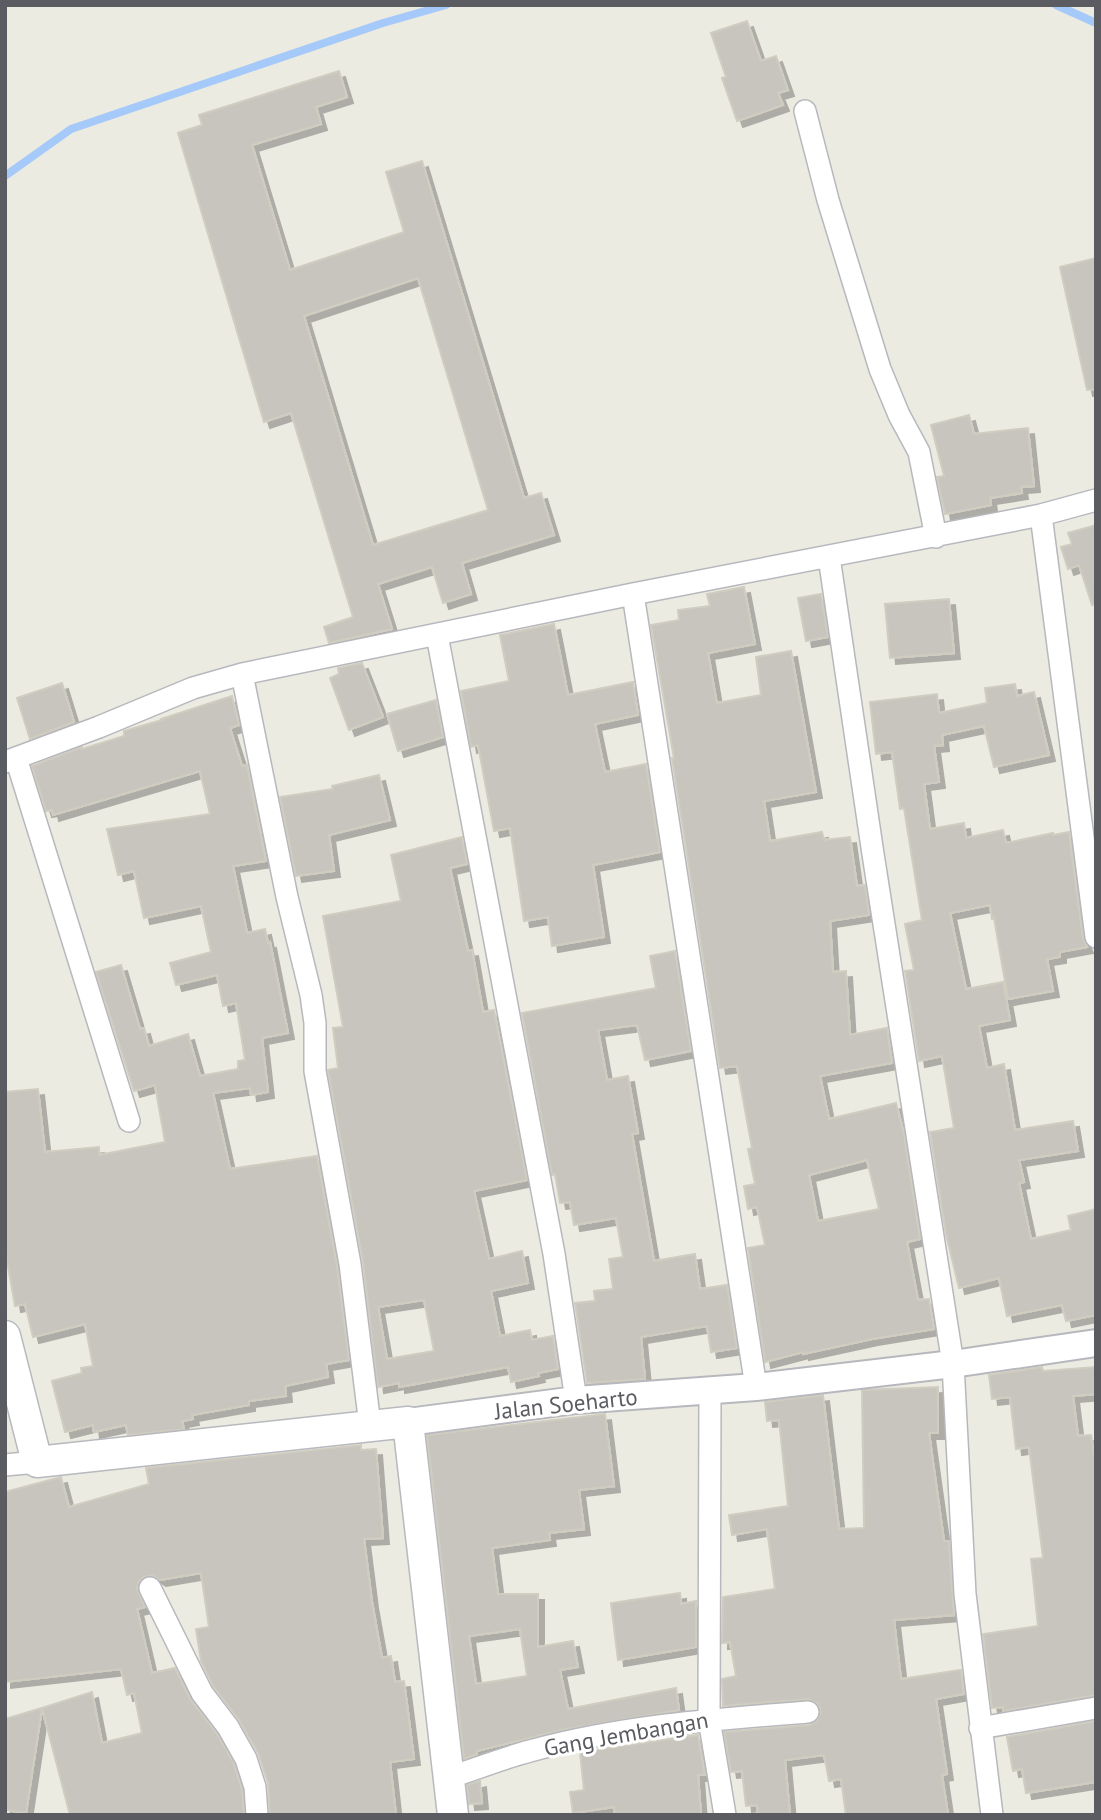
<svg xmlns="http://www.w3.org/2000/svg" width="1101" height="1820" viewBox="0 0 1101 1820" font-family="'PT Sans',sans-serif">
  <style>
    .lines { fill: none; stroke-linecap: round; stroke-linejoin: round }
    .stream { stroke: #a5c9f9; stroke-width: 8 }
    .building { fill: #c7c5be; stroke: #d0cdc0; stroke-width: 2; fill-rule: evenodd; filter: url(#shadow) }
    .minor-casing { stroke: #b7b8bd; stroke-width: 24 }
    .tertiary-casing { stroke: #b7b8bd; stroke-width: 30 }
    .secondary-casing { stroke: #b7b9bf; stroke-width: 33 }
    .minor { stroke: #fff; stroke-width: 21 }
    .tertiary { stroke: #fff; stroke-width: 26 }
    .secondary { stroke: #fff; stroke-width: 30 }
    .labels { text-anchor: middle; stroke-width: 6; stroke-linejoin: round; paint-order: stroke }
    .street-label { font-size: 23px; fill: #5a5c61; stroke: #fff }
  </style>
  <defs>
    <filter id="shadow"><feDropShadow dx="6" dy="6" stdDeviation="0" flood-color="#0004"/></filter>
  </defs>
  <rect width="100%" height="100%" fill="#ecebe2"/>
  <g class="lines">
    <path class="stream" d="M 1056,5 L 1096,23
      M 5,176 L 71,129 L 383,23 L 446,5"/>
  </g>
  <path class="building" d="M 747,21 L 761,61 L 776,56 L 788,90 L 778,93 L 783,105 L 737,121 L 722,78 L 726,77 L 711,33 Z
    M 339,71 L 347,97 L 316,107 L 321,124 L 252,145 L 290,270 L 404,232 L 386,172 L 422,161 L 524,498 L 541,493 L 554,535 L 462,563 L 471,594 L 443,603 L 432,567 L 378,584 L 392,629 L 329,643 L 324,627 L 353,617 L 291,413 L 264,422 L 178,133 L 202,125 L 199,115 ZM 418,278 L 488,510 L 373,545 L 304,316 Z
    M 1096,258 L 1096,389 L 1087,390 L 1060,267 Z
    M 969,415 L 974,434 L 1028,428 L 1034,486 L 1021,487 L 1022,493 L 990,498 L 991,505 L 945,514 L 937,477 L 944,476 L 931,425 Z
    M 1096,525 L 1096,604 L 1092,605 L 1079,565 L 1068,569 L 1061,547 L 1072,544 L 1068,533 Z
    M 744,587 L 755,644 L 708,653 L 716,699 L 717,703 L 761,695 L 756,657 L 791,651 L 816,792 L 764,801 L 770,841 L 822,832 L 824,840 L 850,837 L 857,886 L 865,885 L 869,915 L 830,921 L 833,972 L 846,971 L 850,1035 L 887,1028 L 892,1063 L 820,1076 L 829,1119 L 896,1103 L 904,1134 L 920,1239 L 907,1242 L 918,1300 L 929,1299 L 934,1329 L 872,1339 L 803,1354 L 803,1352 L 765,1362 L 748,1248 L 765,1245 L 757,1207 L 748,1209 L 744,1186 L 755,1184 L 748,1149 L 752,1148 L 737,1066 L 720,1068 L 672,758 L 674,758 L 651,625 L 679,620 L 678,610 L 710,606 L 707,594 ZM 867,1160 L 879,1209 L 818,1221 L 809,1175 Z
    M 821,594 L 828,637 L 806,641 L 798,598 Z
    M 949,599 L 954,653 L 890,658 L 885,604 Z
    M 554,624 L 568,695 L 633,682 L 638,715 L 595,724 L 605,772 L 646,764 L 660,852 L 593,865 L 604,937 L 552,946 L 548,917 L 524,921 L 510,828 L 494,831 L 478,745 L 471,747 L 461,691 L 509,681 L 500,635 Z
    M 362,663 L 383,717 L 349,730 L 330,678 L 339,674 L 338,668 Z
    M 62,683 L 74,722 L 30,739 L 17,698 Z
    M 1015,684 L 1017,696 L 1034,692 L 1049,755 L 994,767 L 984,726 L 942,735 L 943,745 L 934,746 L 939,782 L 924,784 L 930,829 L 964,823 L 966,838 L 1003,830 L 1006,843 L 1053,833 L 1053,835 L 1069,832 L 1083,939 L 1087,947 L 1060,952 L 1060,957 L 1047,959 L 1053,991 L 1008,999 L 994,918 L 992,919 L 990,905 L 950,913 L 966,989 L 1003,982 L 1010,1020 L 979,1026 L 987,1068 L 1004,1064 L 1015,1130 L 1073,1121 L 1078,1151 L 1019,1160 L 1024,1182 L 1019,1183 L 1031,1239 L 1071,1230 L 1068,1216 L 1096,1209 L 1096,1315 L 1066,1321 L 1062,1305 L 1007,1316 L 999,1278 L 959,1288 L 946,1234 L 930,1132 L 954,1128 L 942,1056 L 919,1061 L 905,971 L 914,970 L 905,924 L 922,920 L 904,808 L 900,809 L 892,752 L 876,754 L 870,702 L 937,694 L 939,713 L 987,703 L 985,688 Z
    M 232,696 L 239,725 L 230,728 L 242,766 L 247,765 L 266,861 L 233,866 L 247,933 L 265,929 L 268,943 L 270,942 L 288,1033 L 262,1038 L 268,1092 L 251,1095 L 250,1088 L 213,1093 L 230,1169 L 317,1156 L 337,1266 L 349,1360 L 326,1364 L 328,1377 L 285,1386 L 286,1396 L 249,1401 L 249,1405 L 192,1415 L 193,1419 L 182,1421 L 184,1429 L 128,1435 L 126,1425 L 94,1432 L 93,1425 L 65,1432 L 52,1381 L 82,1373 L 81,1368 L 93,1366 L 85,1324 L 33,1337 L 25,1304 L 15,1306 L 5,1249 L 5,1092 L 38,1089 L 45,1152 L 99,1147 L 99,1155 L 165,1142 L 155,1085 L 134,1091 L 96,972 L 121,965 L 140,1029 L 144,1028 L 149,1046 L 188,1034 L 200,1076 L 238,1069 L 238,1061 L 245,1060 L 236,1003 L 223,1006 L 217,975 L 176,985 L 170,963 L 211,952 L 201,906 L 144,918 L 134,871 L 118,875 L 107,829 L 210,814 L 200,771 L 53,815 L 52,810 L 46,811 L 32,766 L 82,747 L 82,749 L 124,736 L 124,731 L 162,720 L 161,719 Z
    M 436,700 L 443,737 L 398,751 L 387,714 Z
    M 379,775 L 390,820 L 329,835 L 334,871 L 296,876 L 280,797 L 333,789 L 332,786 Z
    M 462,837 L 467,864 L 450,868 L 468,951 L 472,950 L 483,1012 L 494,1010 L 527,1180 L 474,1191 L 489,1259 L 522,1251 L 528,1283 L 491,1291 L 500,1336 L 530,1330 L 532,1340 L 553,1336 L 558,1369 L 538,1373 L 539,1376 L 511,1382 L 508,1367 L 399,1387 L 399,1383 L 378,1387 L 363,1262 L 328,1070 L 338,1068 L 333,1028 L 343,1027 L 323,916 L 401,901 L 391,855 ZM 424,1300 L 434,1351 L 387,1359 L 378,1307 Z
    M 675,951 L 691,1051 L 645,1060 L 637,1025 L 598,1030 L 607,1080 L 628,1076 L 638,1133 L 632,1134 L 654,1261 L 695,1254 L 700,1289 L 727,1285 L 737,1348 L 711,1352 L 707,1326 L 641,1337 L 645,1379 L 587,1383 L 575,1303 L 595,1301 L 594,1291 L 613,1289 L 609,1259 L 623,1257 L 616,1218 L 574,1225 L 570,1202 L 560,1203 L 555,1174 L 552,1175 L 522,1013 L 656,988 L 650,956 Z
    M 1042,1367 L 1043,1371 L 1096,1367 L 1096,1394 L 1073,1396 L 1078,1436 L 1091,1435 L 1096,1468 L 1096,1695 L 1003,1711 L 1003,1707 L 992,1708 L 983,1634 L 1038,1626 L 1031,1559 L 1043,1558 L 1029,1447 L 1016,1449 L 1010,1397 L 992,1399 L 989,1375 Z
    M 938,1387 L 938,1433 L 929,1433 L 944,1541 L 949,1541 L 954,1615 L 894,1620 L 901,1679 L 961,1670 L 964,1694 L 936,1699 L 947,1774 L 942,1775 L 948,1815 L 846,1815 L 841,1779 L 829,1781 L 824,1755 L 785,1760 L 790,1815 L 758,1815 L 757,1805 L 746,1806 L 742,1771 L 731,1772 L 724,1732 L 810,1725 L 816,1722 L 821,1712 L 818,1704 L 808,1699 L 723,1706 L 722,1679 L 736,1676 L 730,1642 L 722,1643 L 723,1597 L 775,1589 L 767,1529 L 732,1535 L 729,1515 L 788,1506 L 779,1420 L 767,1421 L 765,1402 L 823,1395 L 839,1529 L 864,1528 L 862,1390 Z
    M 605,1414 L 614,1486 L 579,1490 L 584,1529 L 549,1533 L 550,1540 L 492,1548 L 498,1594 L 538,1594 L 538,1647 L 573,1641 L 578,1667 L 560,1670 L 568,1709 L 676,1688 L 679,1710 L 561,1730 L 477,1751 L 477,1754 L 464,1759 L 427,1435 ZM 520,1629 L 527,1676 L 476,1684 L 469,1636 Z
    M 361,1445 L 361,1450 L 376,1449 L 383,1538 L 364,1539 L 372,1602 L 382,1658 L 391,1656 L 395,1682 L 404,1681 L 414,1759 L 390,1762 L 396,1815 L 270,1815 L 268,1783 L 258,1753 L 239,1720 L 213,1686 L 201,1661 L 196,1629 L 209,1627 L 201,1573 L 160,1580 L 152,1575 L 144,1577 L 139,1581 L 137,1588 L 145,1607 L 137,1609 L 152,1673 L 175,1668 L 190,1699 L 217,1734 L 234,1764 L 242,1790 L 244,1815 L 70,1815 L 42,1708 L 92,1692 L 102,1743 L 142,1733 L 134,1693 L 127,1695 L 121,1669 L 5,1682 L 5,1492 L 61,1477 L 69,1507 L 149,1484 L 146,1468 Z
    M 680,1593 L 681,1604 L 696,1601 L 696,1647 L 618,1660 L 611,1603 Z
    M 42,1708 L 26,1813 L 5,1810 L 5,1719 Z
    M 1096,1721 L 1096,1782 L 1026,1793 L 1022,1769 L 1013,1771 L 1007,1737 Z
    M 698,1735 L 705,1775 L 698,1775 L 701,1815 L 615,1815 L 614,1807 L 573,1813 L 570,1792 L 584,1790 L 580,1752 Z
    M 480,1781 L 482,1803 L 469,1804 L 467,1785 Z"/>
  <g class="lines">
    <g class="minor-casing">
      <path id="minor" d="M 805,111 L 828,200 L 880,369 L 899,415 L 919,452 L 936,537
        M 1041,515 L 1096,937
        M 829,557 L 873,854 L 953,1364 L 965,1594 L 992,1815
        M 633,594 L 756,1387
        M 437,635 L 554,1254 L 576,1400
        M 242,674 L 287,897 L 311,995 L 315,1023 L 315,1071 L 350,1264 L 370,1425
        M 16,758 L 129,1121
        M 5,762 L 99,727 L 193,688 L 242,674 L 633,594 L 1041,515 L 1096,500
        M 710,1392 L 709,1719 L 725,1815
        M 5,1465 L 37,1462
        M 150,1588 L 202,1693 L 228,1727 L 246,1759 L 255,1787 L 257,1815
        M 980,1728 L 1096,1708
        M 448,1778 C 476,1769 503,1758 530,1751 C 620,1726 715,1719 808,1712"/>
    </g>
    <g class="tertiary-casing">
      <path id="tertiary" d="M 408,1422 L 576,1400 L 756,1387 L 953,1364 L 1096,1343"/>
    </g>
    <g class="secondary-casing">
      <path id="secondary" d="M 5,1336 L 37,1462 L 408,1422 L 453,1815"/>
    </g>
    <use href="#minor" class="minor"/>
    <use href="#tertiary" class="tertiary"/>
    <use href="#secondary" class="secondary"/>
  </g>
  <g class="labels">
    <g class="street-label">
      <text transform="translate(566 1404) rotate(-6)" y="8">Jalan Soeharto</text>
      <text transform="translate(626 1734) rotate(-10)" y="8">Gang Jembangan</text>
    </g>
  </g>
  <rect width="1101" height="1820" fill="none" stroke="#5a5c61" stroke-width="14"/>
</svg>
